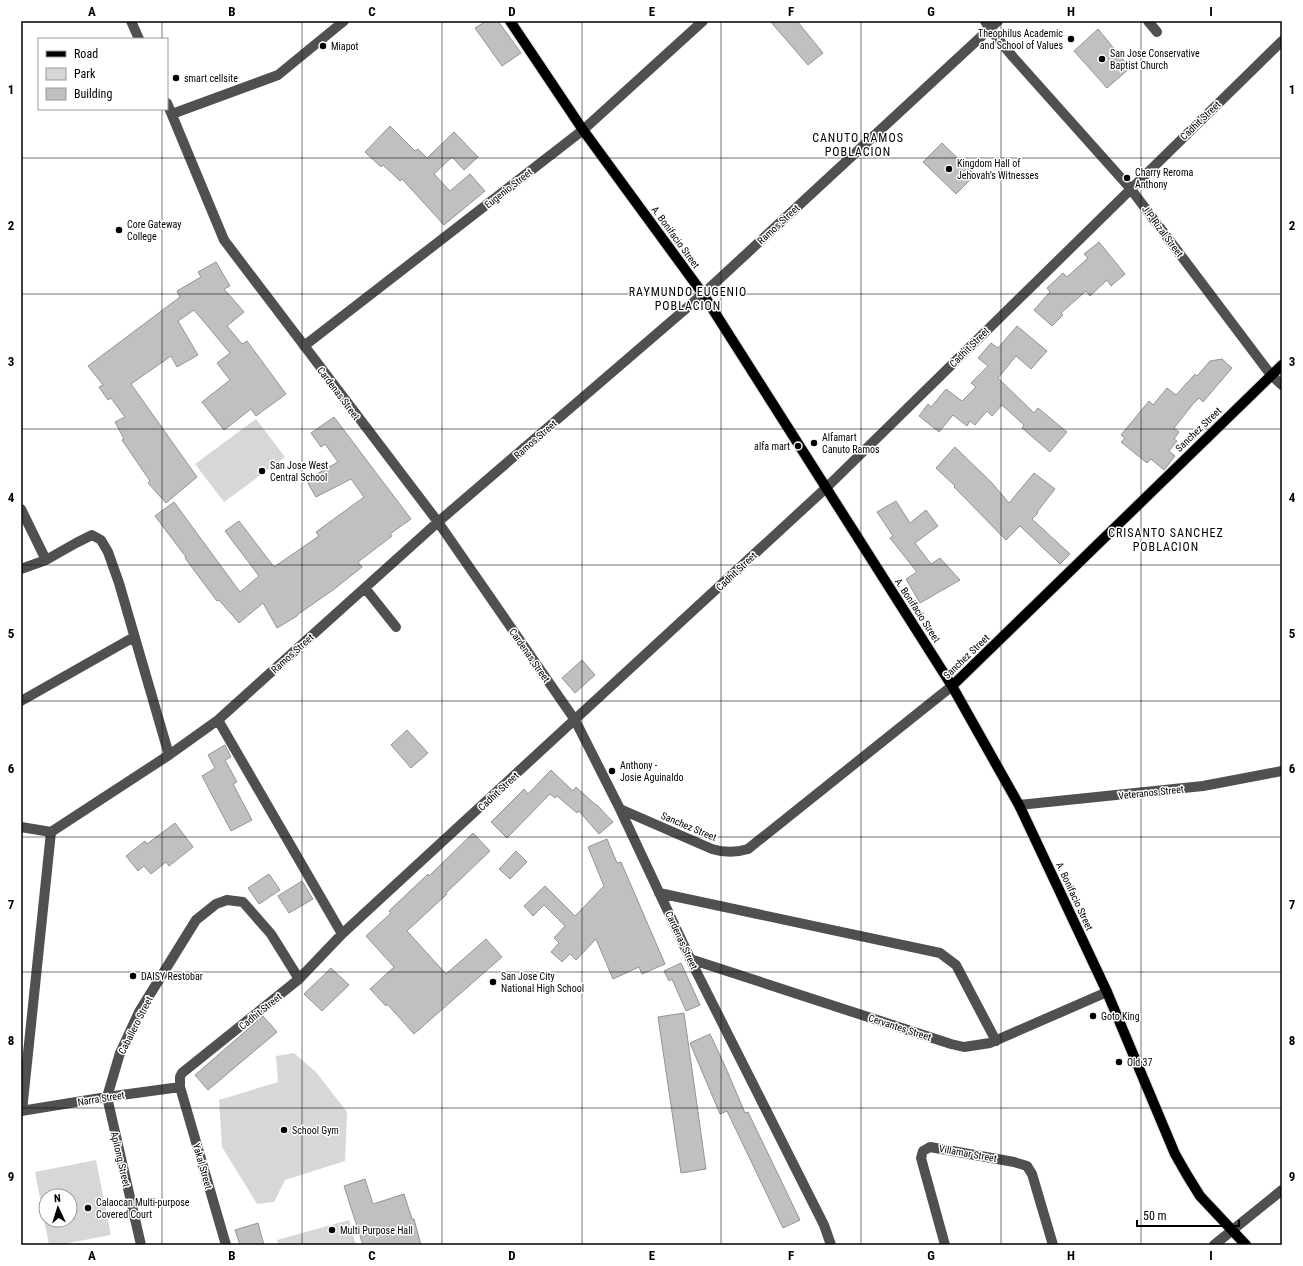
<svg xmlns="http://www.w3.org/2000/svg" width="1303" height="1266" viewBox="0 0 1303 1266" font-family="'Roboto Condensed',sans-serif">
  <style>
    .green { fill: #d7d7d7; fill-rule: evenodd }
    .building { fill: #c0c0c0; stroke: #949494 }
    .lines { fill: none; stroke-linecap: round; stroke-linejoin: round }
    .major-casing { stroke: #dbdbdb; stroke-width: 12 }
    .minor { stroke: #505050; stroke-width: 10 }
    .major { stroke: #000; stroke-width: 10 }
    .grid { fill: none; stroke: #000; stroke-width: 1; stroke-opacity: 0.55 }
    .poi-dot { fill: #000; stroke: #fff; stroke-width: 1.5 }
    .labels { text-anchor: middle; stroke-width: 3; stroke-linejoin: round; paint-order: stroke }
    .poi-label { font-size: 10px; fill: #000; stroke: #fff; text-anchor: start }
    .street-label { font-size: 10px; fill: #000; stroke: #fff }
    .quarter-label { font-size: 12px; letter-spacing: 1px; fill: #000; stroke: #fff }
    .neatline { fill: none; stroke: #000; stroke-width: 1.5 }
    .grid-label { font-size: 13px; text-anchor: middle; font-weight: bold; fill: #000 }
  </style>
  <rect width="100%" height="100%" fill="#fff"/>
  <path class="green" d="M 256,419 L 285,457 L 224,502 L 195,464 Z
    M 294,1053 L 316,1072 L 347,1112 L 345,1161 L 285,1180 L 274,1202 L 257,1204 L 222,1147 L 219,1100 L 278,1082 L 276,1056 Z
    M 96,1160 L 111,1235 L 58,1245 L 49,1245 L 35,1172 ZM 46,1196 L 70,1196 L 70,1220 L 46,1220 Z
    M 349,1220 L 356,1245 L 279,1245 L 277,1240 Z"/>
  <path class="building" d="M 486,21 L 498,21 L 521,53 L 502,66 L 475,28 Z
    M 770,21 L 797,21 L 823,53 L 808,65 Z
    M 1098,29 L 1130,68 L 1107,88 L 1074,51 Z
    M 390,126 L 415,151 L 418,149 L 427,158 L 454,132 L 478,157 L 464,170 L 452,157 L 434,174 L 450,191 L 470,174 L 485,191 L 444,225 L 402,179 L 400,181 L 383,165 L 381,167 L 365,152 Z
    M 942,143 L 975,175 L 956,194 L 923,162 Z
    M 1099,242 L 1125,274 L 1111,286 L 1107,280 L 1090,296 L 1086,291 L 1061,313 L 1063,315 L 1052,326 L 1034,310 L 1050,292 L 1047,288 L 1063,273 L 1067,277 L 1088,258 L 1084,254 Z
    M 216,262 L 230,286 L 224,289 L 244,312 L 227,326 L 242,344 L 247,341 L 286,394 L 256,416 L 251,409 L 224,430 L 202,402 L 230,380 L 217,363 L 230,353 L 194,310 L 178,321 L 198,355 L 177,367 L 171,356 L 131,384 L 197,477 L 166,503 L 148,483 L 150,481 L 122,440 L 124,439 L 115,422 L 125,417 L 111,398 L 108,400 L 99,387 L 103,385 L 88,366 L 180,297 L 177,291 L 201,277 L 198,272 Z
    M 1017,326 L 1047,351 L 1031,369 L 1016,356 L 998,378 L 1034,413 L 1038,408 L 1067,432 L 1050,452 L 1022,428 L 1024,425 L 1002,405 L 992,416 L 987,411 L 975,425 L 970,421 L 967,426 L 953,415 L 939,432 L 919,416 L 928,404 L 931,407 L 946,389 L 962,401 L 976,387 L 971,383 L 988,366 L 978,358 L 991,343 L 998,348 Z
    M 1222,359 L 1232,368 L 1203,402 L 1199,398 L 1193,404 L 1174,428 L 1179,432 L 1174,439 L 1177,441 L 1169,451 L 1175,456 L 1164,470 L 1151,459 L 1147,463 L 1121,442 L 1125,438 L 1121,435 L 1149,401 L 1153,405 L 1167,388 L 1176,395 L 1195,374 L 1197,376 L 1210,361 Z
    M 334,417 L 411,519 L 390,534 L 392,536 L 358,562 L 362,567 L 333,590 L 297,615 L 297,616 L 277,628 L 263,603 L 239,623 L 219,600 L 217,601 L 185,558 L 186,557 L 155,516 L 174,502 L 240,592 L 259,576 L 225,531 L 239,521 L 274,567 L 319,536 L 316,532 L 364,497 L 351,479 L 316,497 L 306,480 L 338,462 L 325,444 L 321,447 L 311,433 Z
    M 955,447 L 992,483 L 1009,503 L 1034,473 L 1055,489 L 1037,512 L 1038,513 L 1032,519 L 1070,554 L 1060,564 L 1020,526 L 1006,540 L 954,487 L 955,486 L 936,468 Z
    M 896,501 L 910,523 L 926,510 L 938,526 L 915,543 L 931,564 L 940,558 L 960,580 L 920,603 L 906,579 L 917,572 L 890,538 L 893,536 L 877,512 Z
    M 582,660 L 595,675 L 575,693 L 562,678 Z
    M 407,730 L 428,753 L 411,768 L 391,745 Z
    M 225,745 L 231,757 L 225,760 L 237,782 L 233,784 L 252,820 L 231,831 L 202,776 L 215,768 L 208,755 Z
    M 551,770 L 573,791 L 576,787 L 596,805 L 597,805 L 613,822 L 599,834 L 579,811 L 577,813 L 557,796 L 555,798 L 550,794 L 507,838 L 491,822 L 524,789 L 528,794 Z
    M 175,823 L 193,847 L 169,866 L 166,862 L 151,874 L 144,866 L 138,871 L 126,856 L 145,841 L 147,844 Z
    M 473,833 L 490,851 L 446,893 L 447,894 L 407,931 L 446,974 L 486,939 L 502,957 L 414,1034 L 387,1004 L 386,1006 L 370,989 L 394,967 L 366,936 L 391,913 L 389,911 L 428,874 L 429,876 Z
    M 607,839 L 617,863 L 621,862 L 665,964 L 642,974 L 639,967 L 613,979 L 596,939 L 576,960 L 570,954 L 562,962 L 551,952 L 559,943 L 554,938 L 565,926 L 544,905 L 533,916 L 524,906 L 545,886 L 575,916 L 604,886 L 588,847 Z
    M 516,851 L 527,862 L 510,879 L 499,869 Z
    M 269,874 L 280,890 L 259,904 L 248,888 Z
    M 302,881 L 313,899 L 289,913 L 278,896 Z
    M 681,963 L 700,1005 L 686,1011 L 672,979 L 669,981 L 664,971 Z
    M 331,968 L 349,985 L 322,1011 L 304,994 Z
    M 684,1013 L 706,1169 L 681,1173 L 658,1017 Z
    M 263,1016 L 277,1032 L 208,1090 L 195,1075 Z
    M 710,1034 L 725,1066 L 745,1113 L 748,1112 L 800,1220 L 783,1228 L 727,1111 L 720,1114 L 690,1043 Z
    M 365,1179 L 373,1204 L 404,1194 L 412,1219 L 414,1219 L 421,1245 L 363,1245 L 344,1186 Z
    M 258,1223 L 264,1245 L 240,1245 L 235,1230 Z"/>
  <g class="lines">
    <g class="major-casing">
      <path id="major" d="M 510,21 L 583,130 L 703,294 L 952,686 L 1019,805 L 1107,992 L 1175,1154 L 1187,1175 L 1200,1196 L 1246,1245
        M 952,686 L 1282,365"/>
    </g>
    <path class="minor" d="M 131,21 L 139,39
      M 985,21 L 989,28 L 1013,57 L 1130,188 L 1271,375 L 1282,385
      M 1148,21 L 1157,32
      M 167,103 L 224,240 L 438,522 L 575,720 L 620,809 L 697,973 L 824,1225 L 831,1245
      M 172,114 L 278,75 L 344,21
      M 304,346 L 583,130 L 703,21
      M 21,509 L 46,560
      M 21,569 L 46,560 L 76,543 L 92,535 L 101,540 L 108,552 L 119,583 L 169,755
      M 365,588 L 396,627
      M 21,701 L 134,637
      M 218,720 L 342,934
      M 1019,805 L 1203,786 L 1282,771
      M 620,809 L 712,849 C 725,853 735,853 748,849 L 952,686
      M 21,827 L 51,832
      M 51,832 L 169,755 L 218,720 L 438,522 L 703,294 L 998,21
      M 659,893 L 940,953 L 956,965 L 996,1041
      M 690,959 L 951,1044 L 964,1047 L 990,1043 L 1107,992
      M 21,1111 L 107,1097 L 180,1087
      M 22,1111 L 51,832
      M 141,1245 L 107,1097 L 120,1053 L 139,1012 L 196,920 L 216,904 L 227,900 L 243,902 L 271,934 L 299,979
      M 226,1245 L 180,1087 L 180,1077 L 182,1073 L 299,979 L 342,934 L 826,488 L 1282,41
      M 945,1245 L 921,1158 L 923,1151 L 930,1147 L 1014,1162 L 1027,1166 L 1032,1174 L 1053,1245
      M 1214,1245 L 1282,1190"/>
    <use href="#major" class="major"/>
  </g>
  <path class="grid" d="M 162,21 L 162,39M 302,21 L 302,1245M 442,21 L 442,1245M 582,21 L 582,1245M 721,21 L 721,1245M 861,21 L 861,1245M 1001,21 L 1001,1245M 1141,21 L 1141,1245M 162,109 L 162,1245M 21,158 L 1282,158M 21,294 L 1282,294M 21,429 L 1282,429M 21,565 L 1282,565M 21,701 L 1282,701M 21,837 L 1282,837M 21,972 L 1282,972M 21,1108 L 1282,1108"/>
  <g class="poi-dot">
    <circle cx="1071" cy="39" r="4"/>
    <circle cx="323" cy="46" r="4"/>
    <circle cx="1102" cy="59" r="4"/>
    <circle cx="176" cy="78" r="4"/>
    <circle cx="949" cy="169" r="4"/>
    <circle cx="1127" cy="178" r="4"/>
    <circle cx="119" cy="230" r="4"/>
    <circle cx="814" cy="443" r="4"/>
    <circle cx="798" cy="446" r="4"/>
    <circle cx="262" cy="471" r="4"/>
    <circle cx="612" cy="771" r="4"/>
    <circle cx="133" cy="976" r="4"/>
    <circle cx="493" cy="982" r="4"/>
    <circle cx="1093" cy="1016" r="4"/>
    <circle cx="1119" cy="1062" r="4"/>
    <circle cx="284" cy="1130" r="4"/>
    <circle cx="88" cy="1208" r="4"/>
    <circle cx="332" cy="1230" r="4"/>
  </g>
  <g class="labels">
    <g class="poi-label">
      <text x="1063" y="37" text-anchor="end">Theophilus Academic<tspan x="1063" dy="12">and School of Values</tspan></text>
      <text x="331" y="50">Miapot</text>
      <text x="1110" y="57">San Jose Conservative<tspan x="1110" dy="12">Baptist Church</tspan></text>
      <text x="184" y="82">smart cellsite</text>
      <text x="957" y="167">Kingdom Hall of<tspan x="957" dy="12">Jehovah’s Witnesses</tspan></text>
      <text x="1135" y="176">Charry Reroma<tspan x="1135" dy="12">Anthony</tspan></text>
      <text x="127" y="228">Core Gateway<tspan x="127" dy="12">College</tspan></text>
      <text x="822" y="441">Alfamart<tspan x="822" dy="12">Canuto Ramos</tspan></text>
      <text x="790" y="450" text-anchor="end">alfa mart</text>
      <text x="270" y="469">San Jose West<tspan x="270" dy="12">Central School</tspan></text>
      <text x="620" y="769">Anthony -<tspan x="620" dy="12">Josie Aguinaldo</tspan></text>
      <text x="141" y="980">DAISY Restobar</text>
      <text x="501" y="980">San Jose City<tspan x="501" dy="12">National High School</tspan></text>
      <text x="1101" y="1020">Goto King</text>
      <text x="1127" y="1066">Old 37</text>
      <text x="292" y="1134">School Gym</text>
      <text x="96" y="1206">Calaocan Multi-purpose<tspan x="96" dy="12">Covered Court</tspan></text>
      <text x="340" y="1234">Multi Purpose Hall</text>
    </g>
    <g class="street-label">
      <text transform="translate(1200 120) rotate(-44)" y="4">Cadhit Street</text>
      <text transform="translate(508 188) rotate(-38)" y="4">Eugenio Street</text>
      <text transform="translate(778 224) rotate(-43)" y="4">Ramos Street</text>
      <text transform="translate(1163 231) rotate(53)" y="4">J.P. Rizal Street</text>
      <text transform="translate(676 237) rotate(54)" y="4">A. Bonifacio Street</text>
      <text transform="translate(969 347) rotate(-45)" y="4">Cadhit Street</text>
      <text transform="translate(339 393) rotate(53)" y="4">Cardenas Street</text>
      <text transform="translate(1198 429) rotate(-44)" y="4">Sanchez Street</text>
      <text transform="translate(535 439) rotate(-41)" y="4">Ramos Street</text>
      <text transform="translate(736 571) rotate(-43)" y="4">Cadhit Street</text>
      <text transform="translate(918 610) rotate(57)" y="4">A. Bonifacio Street</text>
      <text transform="translate(292 653) rotate(-42)" y="4">Ramos Street</text>
      <text transform="translate(530 655) rotate(55)" y="4">Cardenas Street</text>
      <text transform="translate(966 656) rotate(-44)" y="4">Sanchez Street</text>
      <text transform="translate(498 791) rotate(-43)" y="4">Cadhit Street</text>
      <text transform="translate(1151 792) rotate(-6)" y="4">Veteranos Street</text>
      <text transform="translate(689 826) rotate(23)" y="4">Sanchez Street</text>
      <text transform="translate(1075 896) rotate(65)" y="4">A. Bonifacio Street</text>
      <text transform="translate(682 940) rotate(65)" y="4">Cardenas Street</text>
      <text transform="translate(260 1011) rotate(-39)" y="4">Cadhit Street</text>
      <text transform="translate(135 1025) rotate(-63)" y="4">Caballero Street</text>
      <text transform="translate(900 1027) rotate(18)" y="4">Cervantes Street</text>
      <text transform="translate(101 1098) rotate(-9)" y="4">Narra Street</text>
      <text transform="translate(968 1153) rotate(10)" y="4">Villamar Street</text>
      <text transform="translate(121 1159) rotate(77)" y="4">Apitong Street</text>
      <text transform="translate(203 1166) rotate(74)" y="4">Yakal Street</text>
    </g>
    <g class="quarter-label">
      <text x="858" y="142">CANUTO RAMOS<tspan x="858" dy="14">POBLACION</tspan></text>
      <text x="688" y="296">RAYMUNDO EUGENIO<tspan x="688" dy="14">POBLACION</tspan></text>
      <text x="1166" y="537">CRISANTO SANCHEZ<tspan x="1166" dy="14">POBLACION</tspan></text>
    </g>
  </g>
  <rect width="1303" height="1266" fill="none" stroke="#ffffff" stroke-width="44"/>
  <rect x="38" y="38" width="130" height="72" fill="#ffffff" stroke="#999999"/>
  <rect x="46" y="51" width="20" height="6" fill="#000000" stroke="#999999"/>
  <text x="74" y="58" font-size="12" fill="#000000">Road</text>
  <rect x="46" y="68" width="20" height="12" fill="#d7d7d7" stroke="#999999"/>
  <text x="74" y="78" font-size="12" fill="#000000">Park</text>
  <rect x="46" y="88" width="20" height="12" fill="#c0c0c0" stroke="#999999"/>
  <text x="74" y="98" font-size="12" fill="#000000">Building</text>
  <g transform="translate(58 1208) rotate(356)"><circle r="19" fill="#ffffff" stroke="#999999"/>
  <path d="M0-3L7 15L0 10L-7 15Z" fill="#000000"/>
  <text y="-6" font-size="11" font-weight="bold" text-anchor="middle" fill="#000000">N</text>
  </g>
  <path d="M1137 1220v6h102v-6" fill="none" stroke="#000000" stroke-width="2"/>
  <text x="1143" y="1220" font-size="12" fill="#000000" stroke="#ffffff" stroke-width="3" paint-order="stroke">50 m</text>
  <rect x="22" y="22" width="1259" height="1222" class="neatline"/>
  <g class="grid-label">
    <text x="92" y="16">A</text>
    <text x="232" y="16">B</text>
    <text x="372" y="16">C</text>
    <text x="512" y="16">D</text>
    <text x="652" y="16">E</text>
    <text x="791" y="16">F</text>
    <text x="931" y="16">G</text>
    <text x="1071" y="16">H</text>
    <text x="1211" y="16">I</text>
    <text x="11" y="94">1</text>
    <text x="1292" y="94">1</text>
    <text x="11" y="230">2</text>
    <text x="1292" y="230">2</text>
    <text x="11" y="366">3</text>
    <text x="1292" y="366">3</text>
    <text x="11" y="502">4</text>
    <text x="1292" y="502">4</text>
    <text x="11" y="638">5</text>
    <text x="1292" y="638">5</text>
    <text x="11" y="773">6</text>
    <text x="1292" y="773">6</text>
    <text x="11" y="909">7</text>
    <text x="1292" y="909">7</text>
    <text x="11" y="1045">8</text>
    <text x="1292" y="1045">8</text>
    <text x="11" y="1181">9</text>
    <text x="1292" y="1181">9</text>
    <text x="92" y="1260">A</text>
    <text x="232" y="1260">B</text>
    <text x="372" y="1260">C</text>
    <text x="512" y="1260">D</text>
    <text x="652" y="1260">E</text>
    <text x="791" y="1260">F</text>
    <text x="931" y="1260">G</text>
    <text x="1071" y="1260">H</text>
    <text x="1211" y="1260">I</text>
  </g>
</svg>
